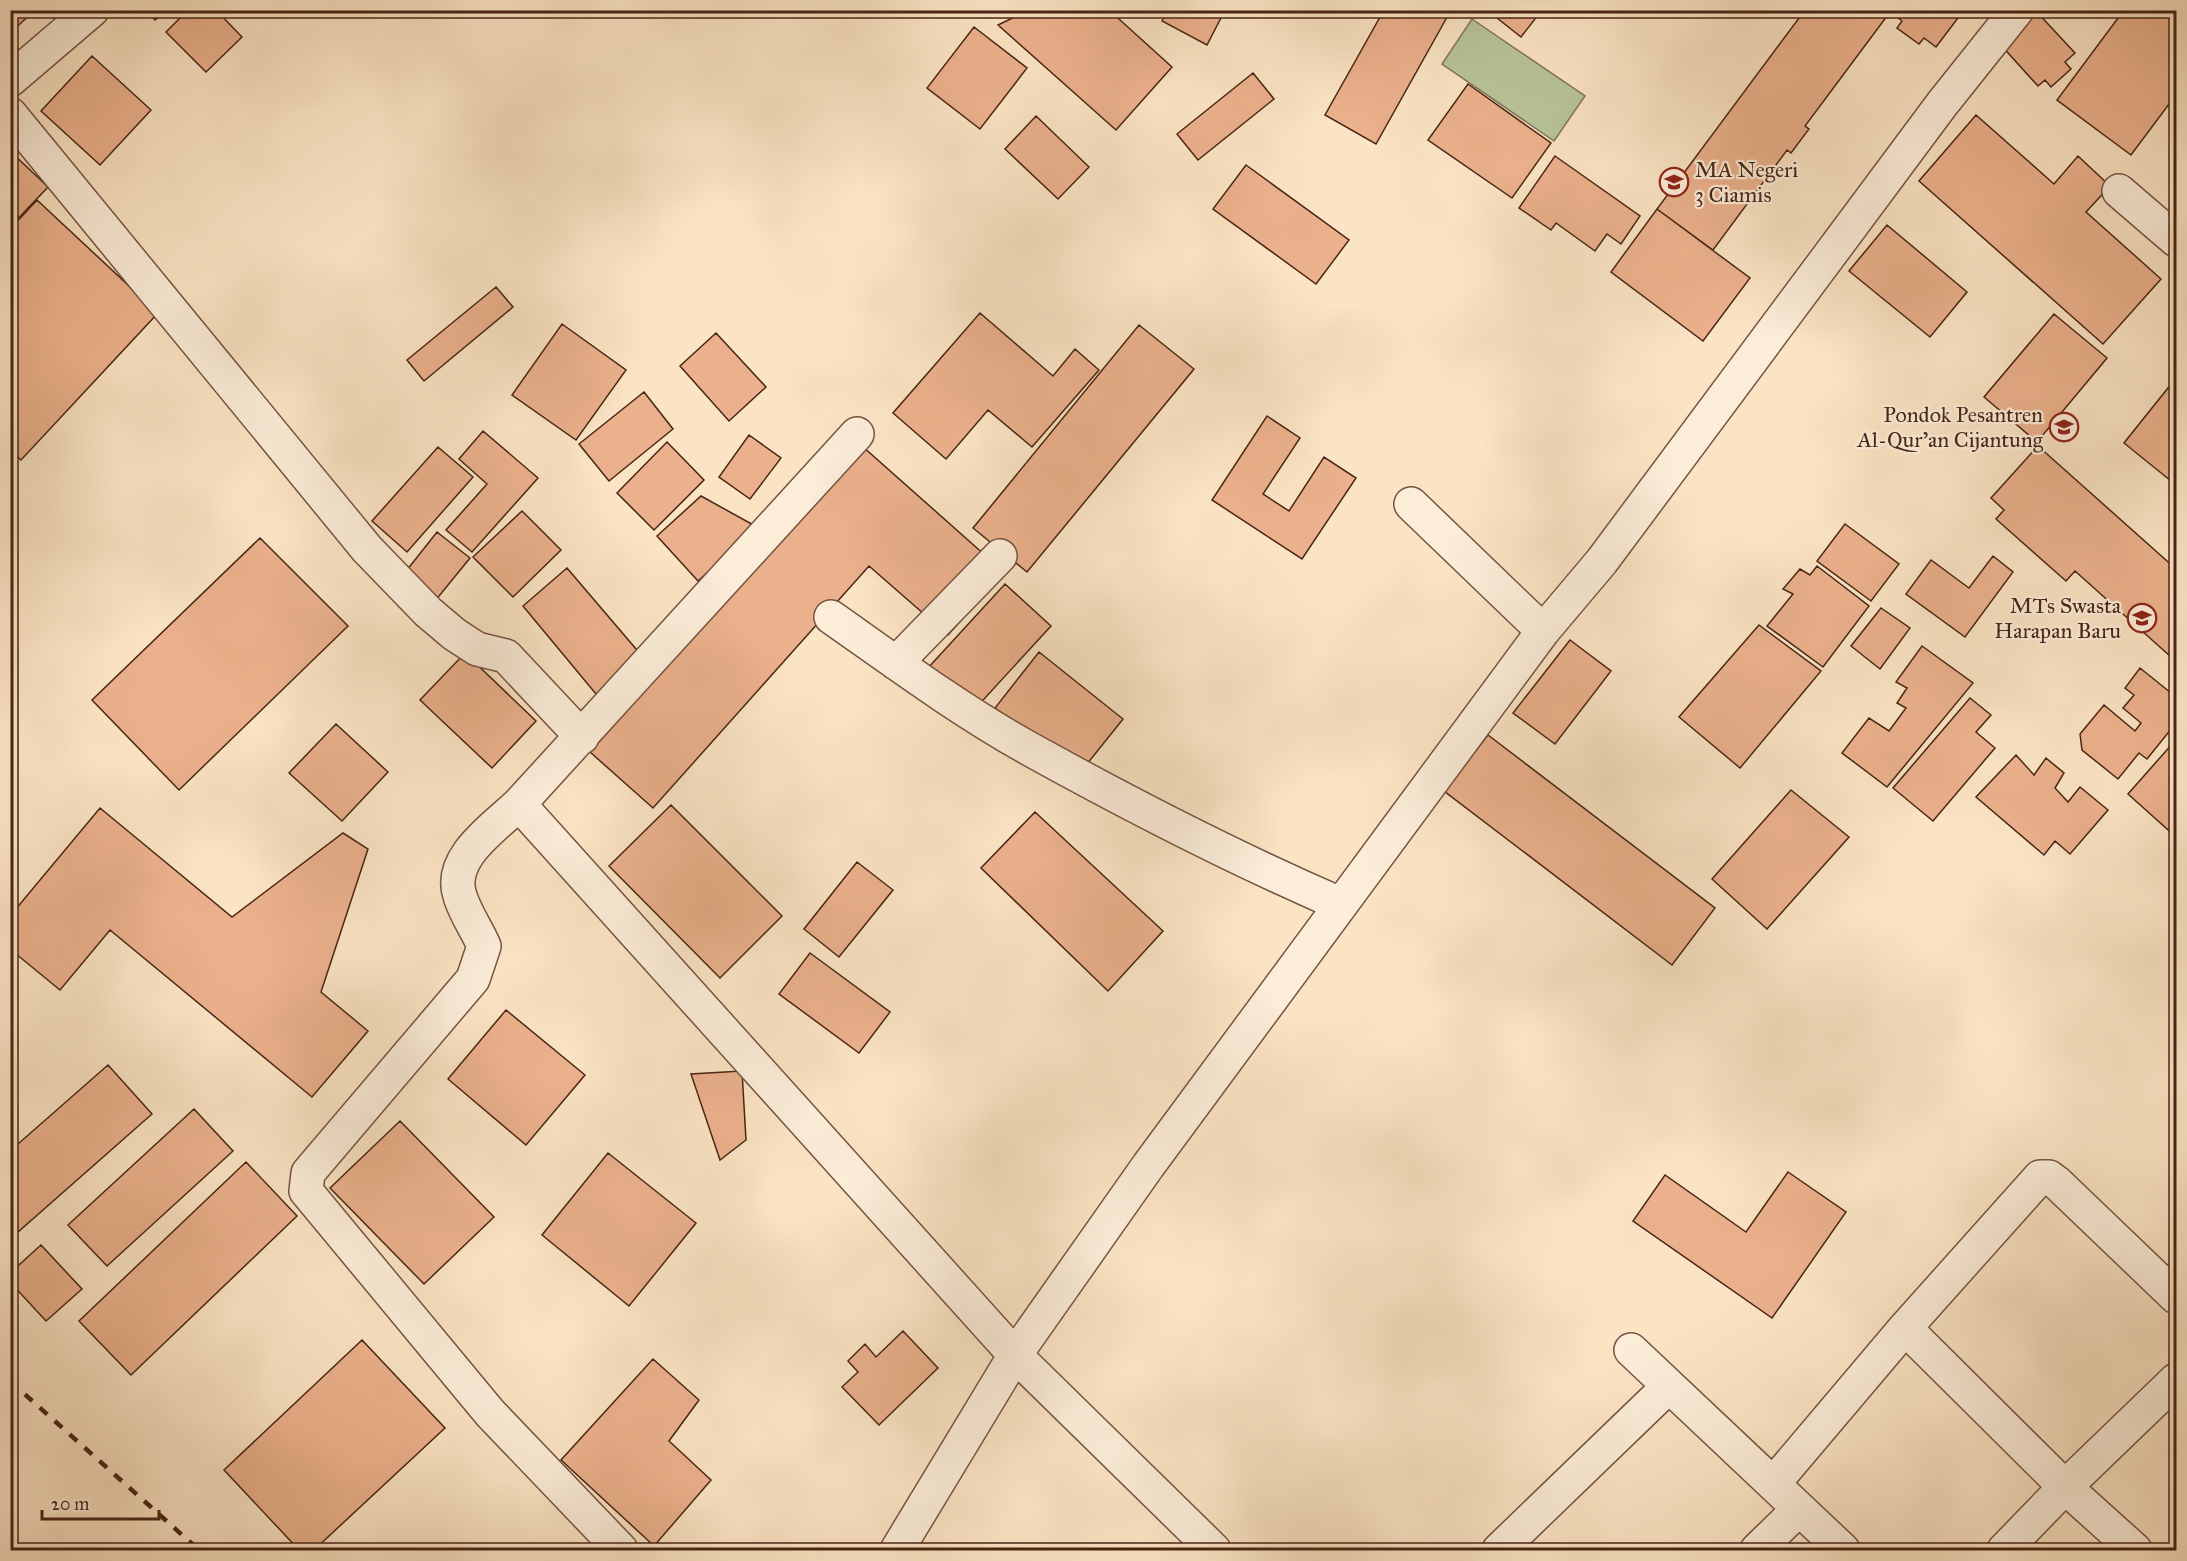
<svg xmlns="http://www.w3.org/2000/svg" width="2187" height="1561" viewBox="0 0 2187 1561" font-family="'IM FELL Great Primer',serif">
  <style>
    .green { fill: #b8c599; stroke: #807457; stroke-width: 1.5 }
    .building { fill: #ebb18c; stroke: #482415; stroke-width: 1.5 }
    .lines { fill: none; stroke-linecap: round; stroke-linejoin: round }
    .minor-casing { stroke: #755441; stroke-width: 36 }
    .minor { stroke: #fcedd9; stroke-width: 33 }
    .rail { stroke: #482415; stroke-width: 4.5; stroke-dasharray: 10 10; stroke-linecap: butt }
    .labels { text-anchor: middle; stroke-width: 4.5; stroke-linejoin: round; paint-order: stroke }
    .poi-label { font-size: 22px; fill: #482415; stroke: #fcedd9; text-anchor: end }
  </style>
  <rect width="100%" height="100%" fill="#fbe4c4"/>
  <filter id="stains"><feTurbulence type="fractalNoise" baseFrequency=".00333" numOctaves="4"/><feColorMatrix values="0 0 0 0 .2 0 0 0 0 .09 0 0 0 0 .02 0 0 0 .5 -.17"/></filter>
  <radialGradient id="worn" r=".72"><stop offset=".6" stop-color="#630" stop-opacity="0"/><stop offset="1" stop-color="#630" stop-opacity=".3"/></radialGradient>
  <path class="green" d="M 1472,19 L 1585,96 L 1554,141 L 1442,64 Z"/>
  <path class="building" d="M 10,10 L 35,10 L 10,33 Z
    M 147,10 L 168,10 L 155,20 Z
    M 188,10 L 216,10 L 242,37 L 206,72 L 166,32 Z
    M 1029,10 L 1109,10 L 1172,67 L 1116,130 L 998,25 Z
    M 1168,10 L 1225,10 L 1207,45 L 1162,21 Z
    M 1384,10 L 1451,10 L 1376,144 L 1325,115 Z
    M 1487,10 L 1542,10 L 1521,37 Z
    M 1805,10 L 1898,10 L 1895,15 L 1890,12 L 1805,126 L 1809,129 L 1791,153 L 1787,150 L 1713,250 L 1657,209 Z
    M 1898,10 L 1964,10 L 1936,47 L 1924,38 L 1919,44 L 1897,28 L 1902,21 L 1895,15 Z
    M 2035,10 L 2075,53 L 2065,62 L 2071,69 L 2051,87 L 2045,80 L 2038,86 L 1999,43 Z
    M 2124,10 L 2176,10 L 2176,103 L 2172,100 L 2131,155 L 2057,100 Z
    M 974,27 L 1027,68 L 980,129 L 927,88 Z
    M 92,56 L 151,110 L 100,165 L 41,111 Z
    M 1253,73 L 1274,99 L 1198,160 L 1177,134 Z
    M 1468,84 L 1551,143 L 1512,198 L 1428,140 Z
    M 1976,115 L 2054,184 L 2078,156 L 2110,186 L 2086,212 L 2161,279 L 2103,344 L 1919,181 Z
    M 1036,116 L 1089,167 L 1058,199 L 1005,149 Z
    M 10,151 L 48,187 L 10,227 Z
    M 1555,156 L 1640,216 L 1621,244 L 1607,234 L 1595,251 L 1556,223 L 1551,230 L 1519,208 Z
    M 1246,165 L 1349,240 L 1316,284 L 1213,209 Z
    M 37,200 L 158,313 L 21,460 L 10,450 L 10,229 Z
    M 1657,209 L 1750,278 L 1703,341 L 1611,272 Z
    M 1887,225 L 1967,292 L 1930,337 L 1849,271 Z
    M 496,287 L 513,307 L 424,381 L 407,360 Z
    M 980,313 L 1053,376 L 1075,349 L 1099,370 L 1032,447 L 988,410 L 946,459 L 893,413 Z
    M 2054,314 L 2107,358 L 2037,442 L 1984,397 Z
    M 562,324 L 626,370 L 576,440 L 512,395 Z
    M 1139,325 L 1194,369 L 1027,572 L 973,528 Z
    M 716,333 L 766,387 L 729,421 L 680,366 Z
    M 2176,378 L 2176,485 L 2124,443 Z
    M 644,392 L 673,429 L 609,481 L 579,444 Z
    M 1267,416 L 1300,438 L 1263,494 L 1289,511 L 1324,457 L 1356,478 L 1302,559 L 1212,500 Z
    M 483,431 L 538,478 L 472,552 L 446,530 L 487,484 L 459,459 Z
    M 749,435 L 781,458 L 750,499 L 719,477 Z
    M 667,442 L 704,480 L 654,530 L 617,493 Z
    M 862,446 L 1004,572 L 948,635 L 869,566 L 653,808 L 590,752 Z
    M 2038,446 L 2176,569 L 2176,651 L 2171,657 L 2075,571 L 2066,581 L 1996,519 L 2004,510 L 1991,498 Z
    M 438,447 L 473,477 L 407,552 L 372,521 Z
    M 701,496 L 757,527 L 698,581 L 657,536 Z
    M 522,511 L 561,550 L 513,597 L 473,557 Z
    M 1845,524 L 1899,564 L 1871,601 L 1817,561 Z
    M 437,532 L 470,558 L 435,601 L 403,575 Z
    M 260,538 L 348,626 L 179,790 L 92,700 Z
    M 1993,556 L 2013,572 L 1965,637 L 1906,594 L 1931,560 L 1969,588 Z
    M 1817,566 L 1869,606 L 1823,667 L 1767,626 L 1793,594 L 1783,589 L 1800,569 L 1810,575 Z
    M 567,568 L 642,656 L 596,694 L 523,606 Z
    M 1005,584 L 1051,626 L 974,710 L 928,668 Z
    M 1881,608 L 1910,628 L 1880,669 L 1851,646 Z
    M 1759,625 L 1821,671 L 1740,768 L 1679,717 Z
    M 1570,640 L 1611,671 L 1555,744 L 1513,713 Z
    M 1922,646 L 1973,683 L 1887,787 L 1842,753 L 1869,718 L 1889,731 L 1906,708 L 1897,703 L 1907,688 L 1896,682 Z
    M 1039,652 L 1123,719 L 1079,774 L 995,708 Z
    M 465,653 L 536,721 L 492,768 L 420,700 Z
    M 2140,668 L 2176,697 L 2176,723 L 2147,759 L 2139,753 L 2118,779 L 2082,750 L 2080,734 L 2104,705 L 2135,731 L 2141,723 L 2123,708 L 2134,695 L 2125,688 Z
    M 1970,698 L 1991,715 L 1976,732 L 1995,748 L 1933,821 L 1893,788 Z
    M 336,724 L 388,772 L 342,821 L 289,773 Z
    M 1488,735 L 1715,908 L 1672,965 L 1444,791 Z
    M 2173,743 L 2176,746 L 2176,837 L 2128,794 Z
    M 2016,755 L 2034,775 L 2046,758 L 2064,773 L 2055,788 L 2068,802 L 2080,787 L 2108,810 L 2070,854 L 2055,841 L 2044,855 L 1976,797 Z
    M 1791,790 L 1849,837 L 1767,929 L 1712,879 Z
    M 671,805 L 782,916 L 720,978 L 609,866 Z
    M 100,808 L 232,917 L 343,833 L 368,849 L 321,992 L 368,1031 L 312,1097 L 110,930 L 60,990 L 10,949 L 10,916 Z
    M 1035,812 L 1163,931 L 1108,991 L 981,868 Z
    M 857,862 L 893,890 L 839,957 L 804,929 Z
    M 810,953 L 890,1012 L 859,1053 L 779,994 Z
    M 506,1010 L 585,1075 L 526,1145 L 448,1079 Z
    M 108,1065 L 152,1114 L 10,1239 L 10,1151 Z
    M 742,1071 L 746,1140 L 720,1160 L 691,1074 Z
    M 194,1109 L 233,1151 L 107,1266 L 68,1225 Z
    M 400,1121 L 494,1217 L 424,1284 L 330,1188 Z
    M 608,1153 L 696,1223 L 629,1306 L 542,1235 Z
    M 246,1162 L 297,1216 L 131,1375 L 79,1321 Z
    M 1788,1172 L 1846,1212 L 1772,1318 L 1633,1221 L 1665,1175 L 1746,1232 Z
    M 41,1245 L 82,1289 L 46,1321 L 10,1282 L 10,1273 Z
    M 903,1331 L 938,1368 L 879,1425 L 842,1387 L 858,1372 L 848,1361 L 865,1344 L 876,1357 Z
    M 362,1340 L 445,1428 L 314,1550 L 299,1550 L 224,1470 Z
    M 653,1359 L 699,1400 L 669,1441 L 711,1480 L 654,1546 L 561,1460 Z"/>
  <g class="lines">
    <g class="minor-casing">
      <path id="minor" d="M 10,80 L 92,10
        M 10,114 L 367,549 L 428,612 L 454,634 L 477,649 L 506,656 L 582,737
        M 2119,191 L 2176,240
        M 1411,504 L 1543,631
        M 831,617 C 895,662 960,710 1028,748 C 1129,804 1234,858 1340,904
        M 896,663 L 1000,556
        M 519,804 L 857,434
        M 1905,1328 L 2065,1487 L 2135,1550
        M 1631,1350 L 1843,1550
        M 1773,1484 L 1905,1328 L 2040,1177 L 2049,1177 L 2057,1183 L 2176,1297
        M 621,1550 L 490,1413 L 306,1191 L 308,1173 L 473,979 L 484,946 C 477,930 465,913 460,896 C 447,858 495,827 519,804 L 1015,1355 L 1214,1550
        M 897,1550 L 1015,1355 L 1148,1166 L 1543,631 L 1602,561 L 1942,104 L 2017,10
        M 1499,1550 L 1669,1386
        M 1757,1550 L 1799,1509
        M 2004,1550 L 2065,1487 L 2176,1380"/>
    </g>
    <use href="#minor" class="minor"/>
    <path class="rail" d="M 10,1381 L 199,1550"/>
  </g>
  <defs>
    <g id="school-ring" transform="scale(1.5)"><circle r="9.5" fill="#fcedd9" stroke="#8f2418" stroke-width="1.5"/><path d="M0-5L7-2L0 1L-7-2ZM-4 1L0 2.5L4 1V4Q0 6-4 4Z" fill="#8f2418"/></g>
  </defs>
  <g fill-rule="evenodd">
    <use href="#school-ring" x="1674" y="182"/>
    <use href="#school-ring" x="2064" y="427"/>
    <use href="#school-ring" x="2142" y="618"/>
  </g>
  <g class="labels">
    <g class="poi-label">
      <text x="1695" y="177" text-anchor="start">MA Negeri<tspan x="1695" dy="25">3 Ciamis</tspan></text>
      <text x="2043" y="422">Pondok Pesantren<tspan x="2043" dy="25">Al-Qur'an Cijantung</tspan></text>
      <text x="2121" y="613">MTs Swasta<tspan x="2121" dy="25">Harapan Baru</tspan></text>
    </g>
  </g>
  <rect width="2187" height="1561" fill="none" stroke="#fbe4c4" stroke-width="36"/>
  <rect x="12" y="12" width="2163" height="1537" fill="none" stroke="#482415" stroke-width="3"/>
  <rect x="18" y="18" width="2151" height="1525" fill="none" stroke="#482415" stroke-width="1.5"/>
  <path d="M42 1510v9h117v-9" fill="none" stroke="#482415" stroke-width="3"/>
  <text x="51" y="1510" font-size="18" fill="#482415" stroke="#fcedd9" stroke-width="4.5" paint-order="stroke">20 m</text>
  <rect width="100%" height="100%" filter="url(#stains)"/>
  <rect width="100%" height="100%" fill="url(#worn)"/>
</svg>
